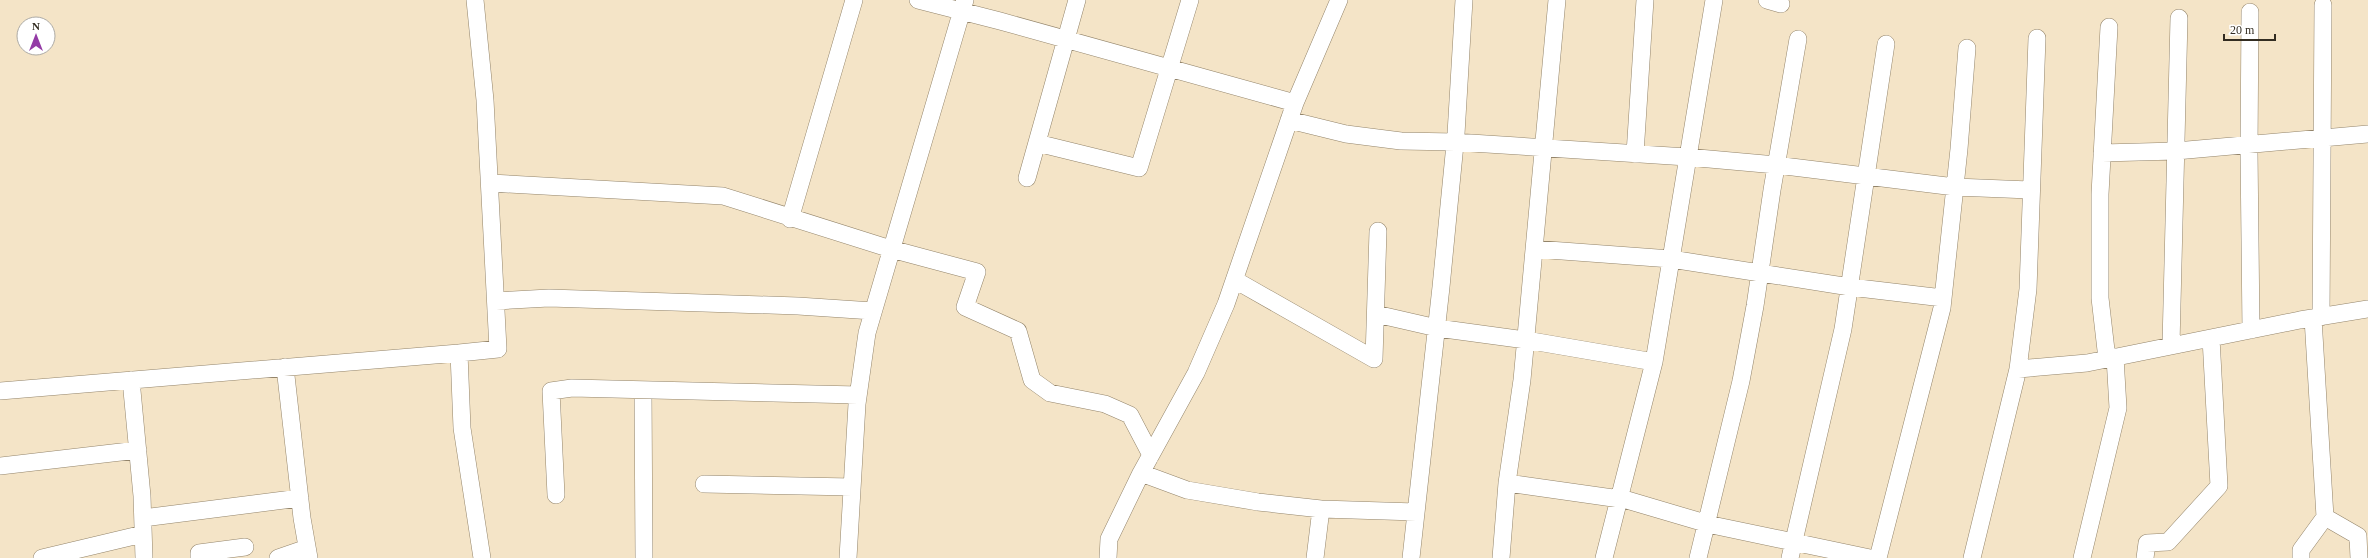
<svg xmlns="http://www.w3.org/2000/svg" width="2368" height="558" viewBox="0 0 2368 558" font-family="Georgia,serif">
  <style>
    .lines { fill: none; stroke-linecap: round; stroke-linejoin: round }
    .minor-casing { stroke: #93846a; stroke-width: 18 }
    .minor { stroke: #fff; stroke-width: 17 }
  </style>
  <rect width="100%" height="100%" fill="#f4e4c7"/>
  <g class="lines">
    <g class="minor-casing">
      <path id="minor" d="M 475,0 L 485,100 L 498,349 L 459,353 L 462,428 L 482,558
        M 918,0 L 1000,21 L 1295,103
        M 1767,0 L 1781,4
        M 2250,12 L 2249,151 L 2251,330
        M 1289,120 L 1346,134 L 1401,141 L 1455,142 L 1687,157 L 1776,165 L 1955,187 L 2030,190
        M 1037,143 L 1139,168 L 1190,0
        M 2102,153 L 2176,151 L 2368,134
        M 1635,154 L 1645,0
        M 1027,178 L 1077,0
        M 490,183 L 723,196 L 891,249 L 977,272 L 965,307 L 1018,331 L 1032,380 L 1050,393 L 1105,404 L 1130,415 L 1151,455
        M 790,219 L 854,0
        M 1535,249 L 1671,259 L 1850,287 L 1943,298
        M 1235,280 L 1374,359 L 1378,231
        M 496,301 L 549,298 L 798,306 L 873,311
        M 1376,314 L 1437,328 L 1526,340 L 1654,362
        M 2321,317 L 2323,5
        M 2171,345 L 2179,18
        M 2107,359 L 2100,298 L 2100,194 L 2109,27
        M 285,367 L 302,518 L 309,558
        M 2018,369 L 2087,363 L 2300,320 L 2368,309
        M 131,380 L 142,496 L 144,558
        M 643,390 L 644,558
        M 0,391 L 459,353
        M 0,466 L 138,450
        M 1141,473 L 1187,490 L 1258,502 L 1321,509 L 1416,512
        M 1507,483 L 1627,500 L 1712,525 L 1870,558
        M 704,484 L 852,487
        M 556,495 L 551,391 L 572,388 L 858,395
        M 2325,517 L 2358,536 L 2359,558
        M 143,518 L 300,498
        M 42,558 L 143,534
        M 199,558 L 199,553 L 245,547
        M 278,558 L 307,548
        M 848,558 L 857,404 L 867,333 L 965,0
        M 1108,558 L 1109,539 L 1141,473 L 1196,373 L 1226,304 L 1295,103 L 1339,0
        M 1315,558 L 1321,509
        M 1411,558 L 1441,287 L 1456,134 L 1464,0
        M 1501,558 L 1507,483 L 1522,380 L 1557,0
        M 1604,558 L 1654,362 L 1714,0
        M 1698,558 L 1741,381 L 1755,306 L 1772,190 L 1798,39
        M 1790,558 L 1843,329 L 1886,44
        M 1878,558 L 1942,308 L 1959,149 L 1967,48
        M 1972,558 L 2018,369 L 2028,289 L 2037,38
        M 2082,558 L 2118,408 L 2115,357
        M 2145,558 L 2147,543 L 2168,542 L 2219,486 L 2211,338
        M 2301,558 L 2301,550 L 2325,517 L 2313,318"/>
    </g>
    <use href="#minor" class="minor"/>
  </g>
  <g transform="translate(36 36)"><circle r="19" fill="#ffffff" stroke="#adaba6"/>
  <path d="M0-3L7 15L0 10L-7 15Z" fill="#943ba6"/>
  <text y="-6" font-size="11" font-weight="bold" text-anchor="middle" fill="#322c21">N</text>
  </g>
  <path d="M2224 34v6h51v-6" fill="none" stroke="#322c21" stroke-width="2"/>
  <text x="2230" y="34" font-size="12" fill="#322c21" stroke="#ffffff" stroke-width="3" paint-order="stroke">20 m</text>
</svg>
